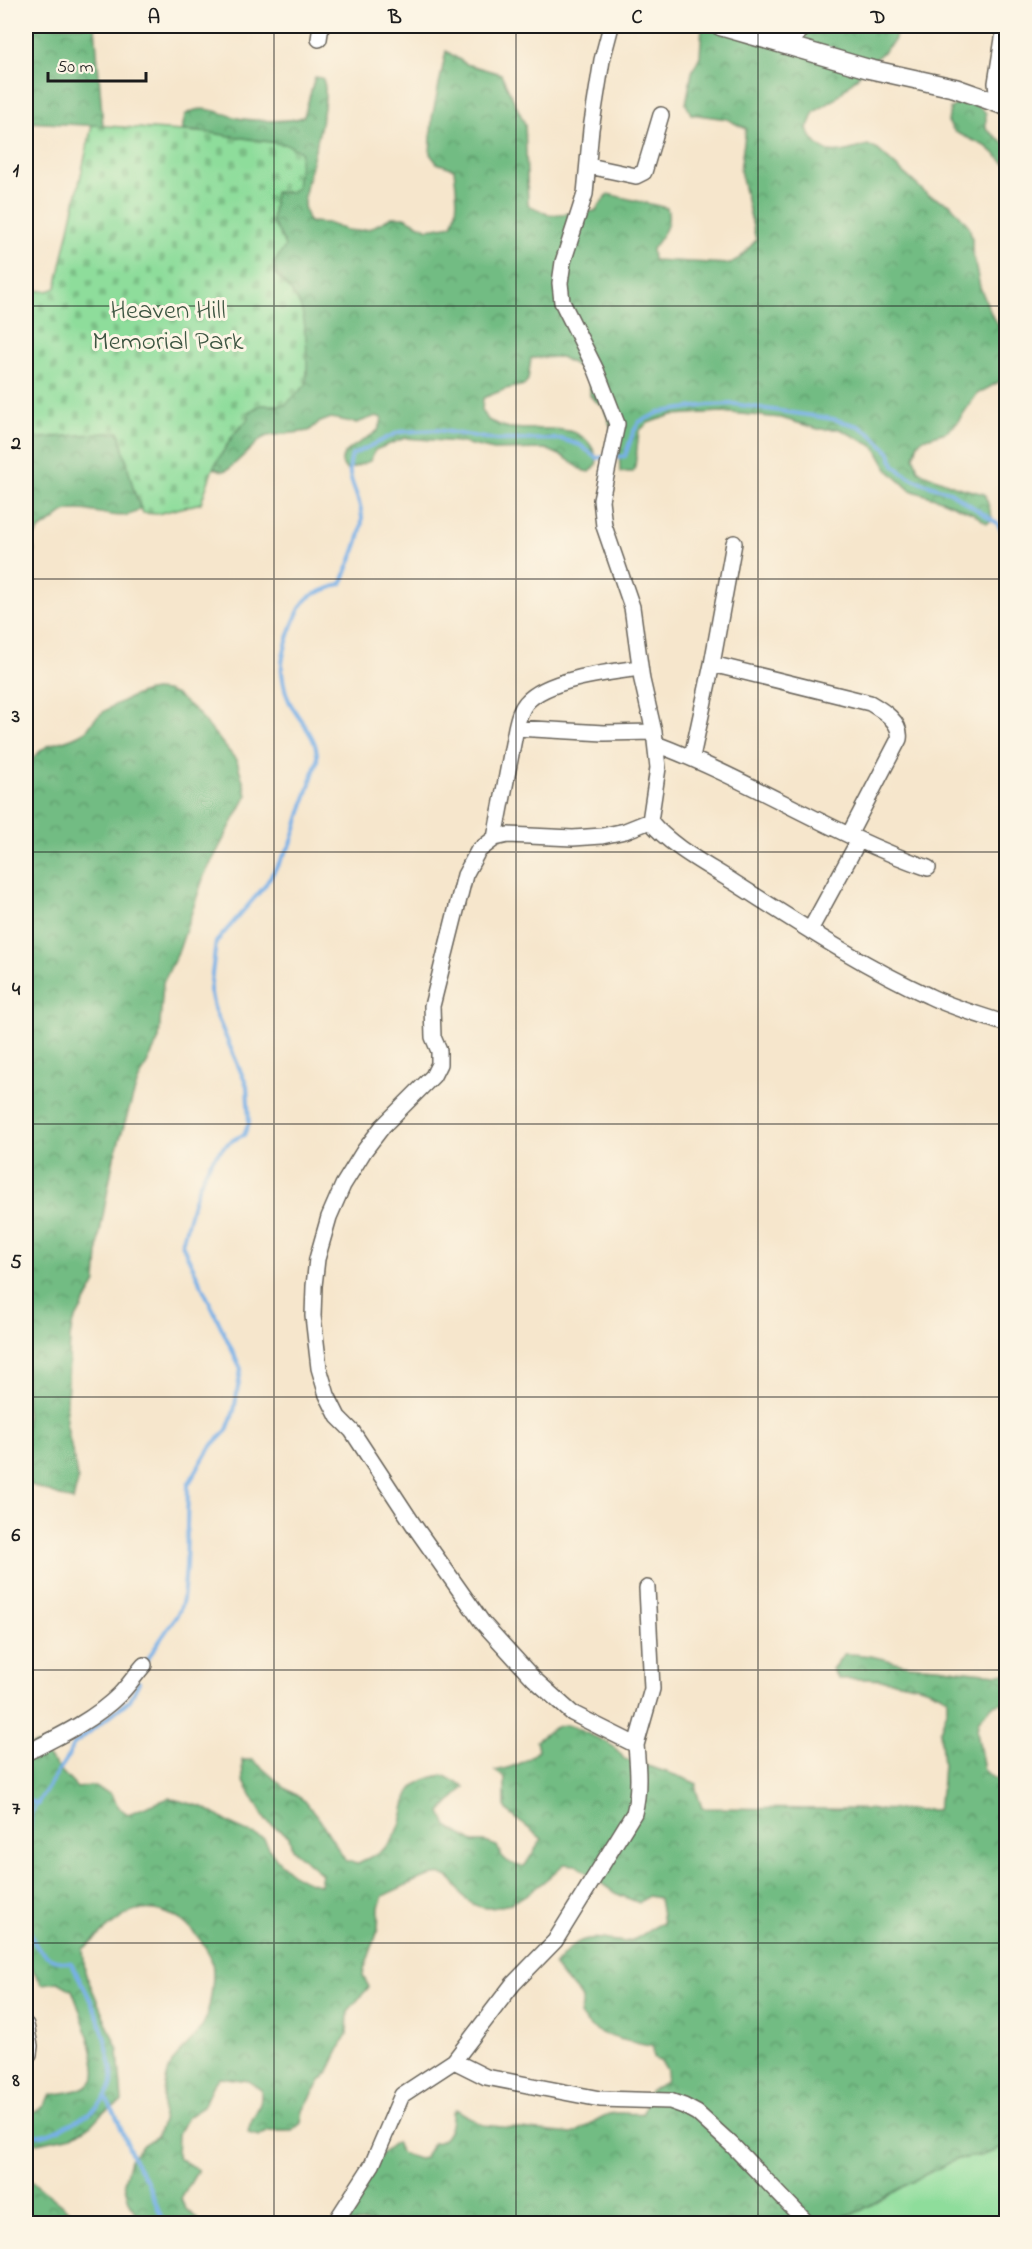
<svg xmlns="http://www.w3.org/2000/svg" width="1032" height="2249" viewBox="0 0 1032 2249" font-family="'Indie Flower',sans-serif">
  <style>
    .green { fill: #8edd9b; stroke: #557c5c; stroke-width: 1.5 }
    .forest { fill: url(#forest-crowns); stroke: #476c50; stroke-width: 1.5 }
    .cemetery { fill: url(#cemetery-stones); stroke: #557c5c; stroke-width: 1.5 }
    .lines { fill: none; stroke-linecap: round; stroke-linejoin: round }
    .stream { stroke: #77b0e7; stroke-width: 4 }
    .minor-casing { stroke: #68635a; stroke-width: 18 }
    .tertiary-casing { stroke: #68635a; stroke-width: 21 }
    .minor { stroke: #fff; stroke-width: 15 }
    .tertiary { stroke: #fff; stroke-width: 18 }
    .grid { fill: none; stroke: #1c1c1c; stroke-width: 1.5; stroke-opacity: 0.55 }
    .labels { text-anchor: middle; stroke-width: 6; stroke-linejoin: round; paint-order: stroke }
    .park-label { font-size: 27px; fill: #3e5642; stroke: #fcf5e5 }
    .neatline { fill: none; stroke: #1c1c1c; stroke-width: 2 }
    .grid-label { font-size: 20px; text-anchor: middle; font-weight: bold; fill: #1c1c1c }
  </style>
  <defs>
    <pattern id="forest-crowns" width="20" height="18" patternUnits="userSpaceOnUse" patternTransform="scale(1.5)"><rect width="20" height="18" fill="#72bc83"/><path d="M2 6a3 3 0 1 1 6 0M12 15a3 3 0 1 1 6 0" fill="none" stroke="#5d986a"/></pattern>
    <pattern id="cemetery-stones" width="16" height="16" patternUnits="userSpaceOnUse" patternTransform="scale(1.5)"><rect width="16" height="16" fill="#8edd9b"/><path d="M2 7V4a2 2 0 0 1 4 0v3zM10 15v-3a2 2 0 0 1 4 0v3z" fill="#7abd85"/></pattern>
  </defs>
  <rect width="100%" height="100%" fill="#fcf5e5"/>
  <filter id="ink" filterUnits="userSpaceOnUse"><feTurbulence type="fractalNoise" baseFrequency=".0167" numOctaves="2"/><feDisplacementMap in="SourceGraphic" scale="12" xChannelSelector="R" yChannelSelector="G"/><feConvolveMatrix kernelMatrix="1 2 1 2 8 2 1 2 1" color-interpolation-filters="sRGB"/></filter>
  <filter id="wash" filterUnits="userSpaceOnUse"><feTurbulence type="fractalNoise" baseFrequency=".008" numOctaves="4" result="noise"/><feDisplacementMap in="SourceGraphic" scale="24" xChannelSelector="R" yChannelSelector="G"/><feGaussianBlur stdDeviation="1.35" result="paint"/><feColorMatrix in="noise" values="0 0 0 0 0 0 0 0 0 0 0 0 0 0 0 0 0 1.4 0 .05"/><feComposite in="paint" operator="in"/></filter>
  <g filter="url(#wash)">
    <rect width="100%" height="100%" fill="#f6e6cc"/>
    <path class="green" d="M 1006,2147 L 1006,2223 L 821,2224 L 860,2211 L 924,2175 L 957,2159 L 980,2156 Z"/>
    <path class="forest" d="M 26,26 L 95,26 L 103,126 L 26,122 Z
      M 702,26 L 899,26 L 894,41 L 834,100 L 814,112 L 807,129 C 822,161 840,153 868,145 L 878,150 L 928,195 L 950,204 L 969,226 L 972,238 L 972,250 L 980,287 L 993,318 L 1006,334 L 1006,372 L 999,382 L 977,394 L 956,424 L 946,432 L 923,439 L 918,443 L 914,457 L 918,470 L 923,473 L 957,487 L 985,494 L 993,520 L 987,523 L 972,513 L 941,500 L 910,490 L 888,470 L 875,447 L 840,429 L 818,429 L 781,418 L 721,412 L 672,415 L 648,423 L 639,431 L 635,467 L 633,472 L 620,472 L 619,449 L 604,408 L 590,396 L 590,373 L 561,357 L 531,358 L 528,380 L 524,385 L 506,389 L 483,398 L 482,410 L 488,420 C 494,423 502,427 510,428 C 540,432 583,418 596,456 C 598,463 596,467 590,472 L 584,471 L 564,457 L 546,449 L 494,450 L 458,442 L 405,438 L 375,450 L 370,461 L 347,470 C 328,453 367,441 377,431 C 381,427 381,423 382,418 L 376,416 L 357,423 L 331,418 L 318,423 L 309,431 L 267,436 L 261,439 L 229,469 L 223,471 L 213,468 L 233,435 L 249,418 L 248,412 L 261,405 L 280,406 L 307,373 L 305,338 L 282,281 L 275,274 L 274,263 L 284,242 L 272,222 L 275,192 L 291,192 L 288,145 L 211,133 L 182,130 L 185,115 C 199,104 218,111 234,117 C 247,121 293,123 304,116 L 315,77 L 322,78 C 335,96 304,178 304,204 C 304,209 307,217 309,222 L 327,223 L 346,230 L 357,231 L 369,229 L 392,217 L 404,217 L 428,229 L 452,225 C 460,206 456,189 454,169 L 437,163 L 430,154 L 432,118 L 446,51 L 466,64 L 501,74 L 525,124 L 528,205 L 550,215 L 595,211 L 608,194 L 667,208 C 672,226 662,235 652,249 L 653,260 L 729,264 L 740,258 L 756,240 L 740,170 L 746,129 L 727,119 L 691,114 L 686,104 L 692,72 L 700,56 Z
      M 962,100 L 978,106 L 986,113 L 986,129 L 1006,144 L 1006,164 L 987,147 L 955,132 L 948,122 L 950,109 Z
      M 119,432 L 134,491 L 141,509 C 118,526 93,505 68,511 C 62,512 58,517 53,521 C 42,527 35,532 30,543 C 35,549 35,552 31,558 L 26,558 L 26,439 Z
      M 154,690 L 166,691 L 176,695 L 196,711 L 237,761 L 247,795 L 204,876 L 179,950 L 163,983 L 159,1039 L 137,1084 L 114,1157 L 99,1237 L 96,1282 L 72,1326 L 70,1338 L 66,1422 L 78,1479 L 73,1501 L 26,1483 L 26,767 C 48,736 57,748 84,732 C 90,729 91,722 96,718 C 107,707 139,692 154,690 Z
      M 844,1654 C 866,1653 883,1659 904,1664 C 914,1666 926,1666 937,1667 C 960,1670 982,1674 1006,1674 L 1006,1702 L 993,1705 L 978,1721 L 977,1732 L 984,1770 L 993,1778 L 1006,1782 L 1006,2147 L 980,2156 L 957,2159 L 924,2175 L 860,2211 L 821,2223 L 342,2223 L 382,2153 L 396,2142 L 401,2153 L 418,2159 L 424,2158 L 433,2143 C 447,2143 453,2126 452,2113 L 456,2109 L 482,2125 L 572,2134 C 586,2129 594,2119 609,2114 C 619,2111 632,2115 643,2113 L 650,2091 L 665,2082 L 667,2070 L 660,2061 L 654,2059 L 653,2047 C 630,2041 592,2037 580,2015 C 585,1998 582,1996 570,1985 C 564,1980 559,1972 554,1966 C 571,1946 579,1934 608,1940 C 615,1941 623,1943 631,1941 C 642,1937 651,1927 663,1923 L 659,1898 L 648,1896 L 639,1903 L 615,1893 L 576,1865 L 564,1864 C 542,1884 499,1924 468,1901 C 458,1894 457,1879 444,1875 C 430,1871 397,1890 383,1896 L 379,1907 L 378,1930 L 364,1970 L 363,1976 L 369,1987 L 348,2011 L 347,2034 L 328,2073 L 320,2081 L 303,2111 L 301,2123 L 292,2131 L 269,2131 L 259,2136 L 248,2133 C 250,2115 263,2110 261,2090 L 248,2081 L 219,2077 L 212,2086 L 203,2107 L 187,2117 L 178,2134 L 177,2157 L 198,2170 L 181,2199 L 185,2208 L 199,2220 L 199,2223 L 140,2223 L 129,2201 L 124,2183 L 130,2159 L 142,2146 L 157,2136 C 159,2129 163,2122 163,2114 C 164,2107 162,2099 164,2092 C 165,2083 168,2073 171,2065 C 176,2054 195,2039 202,2026 C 210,2014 216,1973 211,1959 C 207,1946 189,1924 177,1918 C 133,1894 115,1925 83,1949 L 85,1972 L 118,2050 L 122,2102 L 103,2112 L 91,2125 L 73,2136 L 26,2145 L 26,2118 L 44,2106 L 51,2095 C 62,2093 87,2091 94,2079 C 101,2066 78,2005 72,1990 L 58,1982 L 42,1984 L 26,1960 L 26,1747 L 36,1744 L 77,1788 L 92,1786 L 110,1793 L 118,1807 L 128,1814 L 169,1798 L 203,1807 L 234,1826 L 264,1839 C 276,1862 293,1881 320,1885 L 322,1874 L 292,1849 L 289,1836 L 266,1821 L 243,1780 L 242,1760 L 253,1760 L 285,1788 L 305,1801 L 320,1820 L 345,1860 L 356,1864 C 368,1858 384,1852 392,1841 C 414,1809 392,1784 443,1775 L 465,1787 L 441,1812 L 447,1826 L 473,1842 L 485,1842 L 497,1846 C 502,1861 510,1864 524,1867 L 542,1839 L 508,1812 L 505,1807 L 505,1778 L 495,1771 C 513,1767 525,1764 538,1750 L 536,1741 C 544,1735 553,1726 564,1725 C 573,1725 578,1730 586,1733 C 602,1740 615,1744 624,1759 C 649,1767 675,1773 697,1784 L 696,1790 L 702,1808 L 937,1810 L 941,1792 L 943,1764 L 940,1730 L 947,1711 L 947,1698 C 919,1680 872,1678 838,1679 L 832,1669 Z
      M 26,2177 L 79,2218 L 81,2223 L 26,2223 Z"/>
    <path class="cemetery" d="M 92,125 L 211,133 L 288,145 L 301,152 L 297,188 L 291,192 L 275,192 L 272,222 L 281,236 L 285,247 L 274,263 L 275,274 C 285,283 296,295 301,308 C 307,325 308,368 306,385 L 285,405 L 261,405 L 248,412 L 249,418 L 233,435 L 213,468 L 201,503 L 157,514 L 143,513 L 134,491 L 119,432 L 26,439 L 26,290 L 48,291 L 56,288 Z"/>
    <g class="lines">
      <path class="stream" d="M 613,457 L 625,456 L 633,433 L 639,422 L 661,412 L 709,405 L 734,404 L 833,419 L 858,426 L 869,432 L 890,453 L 894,465 L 903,473 L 915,480 L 950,492 L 997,523 L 1006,537
        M 146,1661 L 179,1612 L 183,1599 L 186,1566 L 188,1485 L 209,1449 L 227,1430 L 234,1411 L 241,1369 L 182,1244 C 193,1205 201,1150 244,1135 L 249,1123 L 247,1086 L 215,1012 L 210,990 L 216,942 L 264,887 L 291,844 L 317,761 C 319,737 300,723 290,703 C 286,695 283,681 282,672 C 280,656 296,608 308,598 C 315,592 333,588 342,583 C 348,566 362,537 362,519 C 362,495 343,480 352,455 L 399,432 L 437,430 L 496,440 L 561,439 L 580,445 L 597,458 L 605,457
        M 26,1800 L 38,1804
        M 26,1876 L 31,1813 L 68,1757 L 73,1745 L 130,1700 L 139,1682
        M 26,1907 C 28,1938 36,1960 71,1963 C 89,1996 102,2019 109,2057 C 111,2067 115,2079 110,2089 C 102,2107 86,2117 69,2124 C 56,2130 40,2140 26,2133
        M 105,2097 L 115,2113 L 134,2160 L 147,2181 L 164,2224"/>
    </g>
  </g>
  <g filter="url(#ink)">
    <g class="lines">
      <g class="minor-casing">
        <path id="minor" d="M 1005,26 L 996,83 L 997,93 L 1006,97
          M 319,39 L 321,26
          M 785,43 L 807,26
          M 589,166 L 636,176 L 644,172 L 661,115
          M 712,664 L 870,703 C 882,710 902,722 899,739 L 849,835
          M 516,728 L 604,733 L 654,732
          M 656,744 C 749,779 833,835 928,868
          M 692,757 L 712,664 L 734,543
          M 650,821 C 671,847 707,865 735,883 C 798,923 861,965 929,996 C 953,1008 981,1015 1006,1024
          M 495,838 L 516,728 C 518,719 520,710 526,703 C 546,679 610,672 640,668
          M 810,930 L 859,840
          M 636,1745 L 652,1689 L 647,1588
          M 26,1753 C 58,1737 94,1720 120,1694 C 129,1685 136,1674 144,1665
          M 26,2025 L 30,2046 L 29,2054 L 26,2056
          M 454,2061 L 486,2077 L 600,2099 L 670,2101 L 684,2106 L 697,2113 L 731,2144 L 808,2224
          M 334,2224 L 372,2165 L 402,2095 L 454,2061 L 513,1984 L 555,1941 L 634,1813 C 640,1791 638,1768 636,1745 L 572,1713 L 534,1679 L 482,1622 L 413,1524 L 352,1431 L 338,1417 L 327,1395 L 319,1368 L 313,1316 L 314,1286 L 317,1259 L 329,1217 L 343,1185 L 364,1151 L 383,1126 L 433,1076 L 439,1064 L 439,1051 L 433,1037 L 432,1006 L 465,875 L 478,851 L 495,838 L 508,835 L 573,838 L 602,836 L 625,831 L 650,821 L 658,768 L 654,732 L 642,680 L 632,607 L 604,526 L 601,500 L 617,424 L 596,370 L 562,302 L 560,283 L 563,262 L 585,194 L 591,129 L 602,60 L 611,26"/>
      </g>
      <g class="tertiary-casing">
        <path id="tertiary" d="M 720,26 L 869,69 L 955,88 L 1006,106"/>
      </g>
      <use href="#minor" class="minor"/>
      <use href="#tertiary" class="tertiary"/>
    </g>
  </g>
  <path class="grid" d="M 274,26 L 274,2224M 516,26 L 516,2224M 758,26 L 758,2224M 26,306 L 1006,306M 26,579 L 1006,579M 26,852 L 1006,852M 26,1124 L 1006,1124M 26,1397 L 1006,1397M 26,1670 L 1006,1670M 26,1943 L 1006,1943"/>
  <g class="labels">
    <g class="park-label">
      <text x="168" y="318">Heaven Hill<tspan x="168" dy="31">Memorial Park</tspan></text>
    </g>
  </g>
  <rect width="1032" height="2249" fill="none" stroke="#fcf5e5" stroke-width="66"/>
  <path d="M48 72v9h98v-9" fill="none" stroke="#1c1c1c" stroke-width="3"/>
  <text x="57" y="72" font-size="18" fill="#1c1c1c" stroke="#fcf5e5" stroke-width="4.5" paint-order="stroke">50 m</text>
  <rect x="33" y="33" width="966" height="2183" class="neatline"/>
  <g class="grid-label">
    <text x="154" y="23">A</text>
    <text x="395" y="23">B</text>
    <text x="637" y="23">C</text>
    <text x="878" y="23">D</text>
    <text x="16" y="176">1</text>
    <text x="16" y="449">2</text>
    <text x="16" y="722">3</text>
    <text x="16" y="995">4</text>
    <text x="16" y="1268">5</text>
    <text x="16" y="1541">6</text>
    <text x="16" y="1814">7</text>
    <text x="16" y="2086">8</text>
  </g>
</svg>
